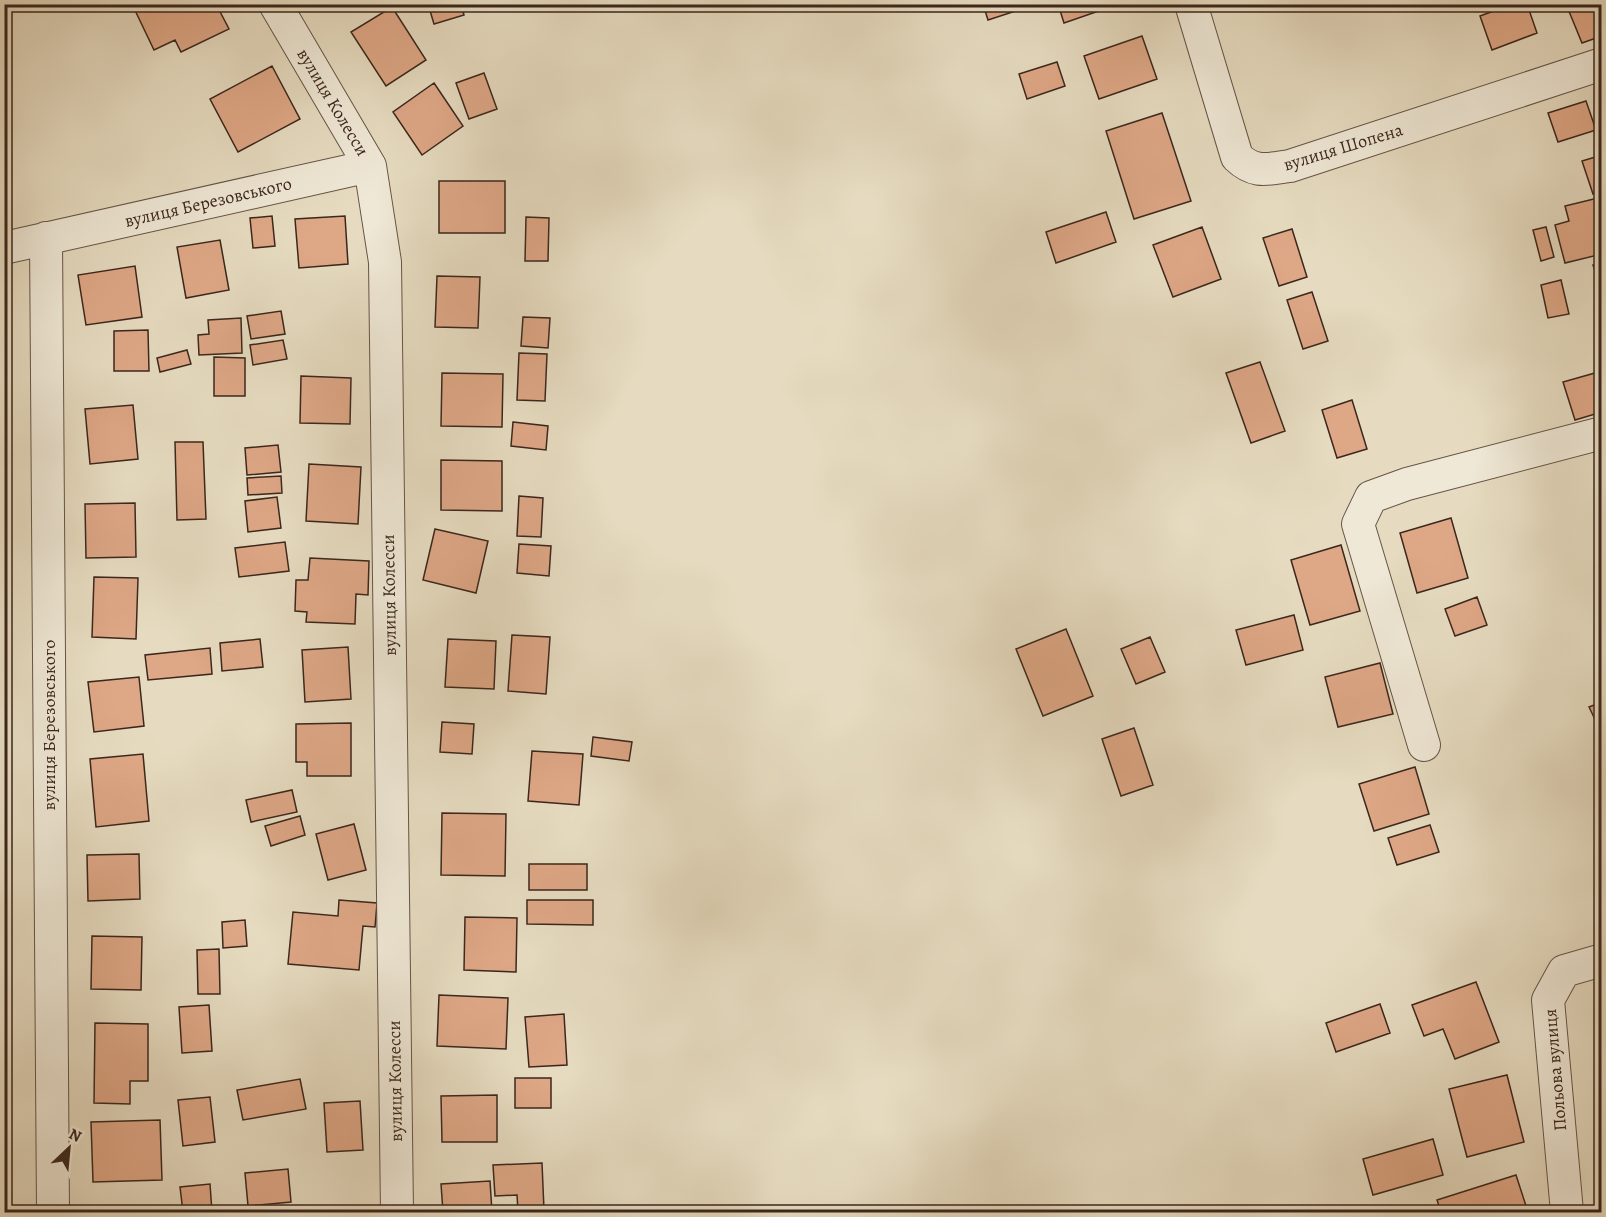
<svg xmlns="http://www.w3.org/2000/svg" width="1606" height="1217" viewBox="0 0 1606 1217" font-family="Alegreya,serif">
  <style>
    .building { fill: #dea786; stroke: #3b271d; stroke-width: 1.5 }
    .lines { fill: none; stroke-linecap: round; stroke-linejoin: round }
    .minor-casing { stroke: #665446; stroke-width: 34 }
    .minor { stroke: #efe8d6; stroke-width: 32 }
    .labels { text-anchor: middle; stroke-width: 6; stroke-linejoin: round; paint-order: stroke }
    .street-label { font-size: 18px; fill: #3b271d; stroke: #efe8d6 }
  </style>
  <rect width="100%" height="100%" fill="#e6dbc0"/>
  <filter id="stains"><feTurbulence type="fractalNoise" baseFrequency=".00333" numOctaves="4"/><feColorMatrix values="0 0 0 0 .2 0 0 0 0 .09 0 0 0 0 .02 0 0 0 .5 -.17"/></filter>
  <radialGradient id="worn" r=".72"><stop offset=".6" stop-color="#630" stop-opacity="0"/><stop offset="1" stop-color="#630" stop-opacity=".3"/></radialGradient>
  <path class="building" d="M 132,4 L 207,4 L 209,8 L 216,4 L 229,29 L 181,52 L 175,40 L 154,50 Z
    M 428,4 L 461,4 L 464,15 L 434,24 Z
    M 983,4 L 1033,4 L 1034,5 L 988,20 Z
    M 1058,4 L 1119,4 L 1064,23 Z
    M 1513,4 L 1527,4 L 1537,33 L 1492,50 L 1480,16 Z
    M 1566,4 L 1602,4 L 1602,36 L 1582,43 Z
    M 392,7 L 426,60 L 386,86 L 351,32 Z
    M 1142,36 L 1157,79 L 1099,99 L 1084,56 Z
    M 1057,62 L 1065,86 L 1027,99 L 1019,74 Z
    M 272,66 L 300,119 L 238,152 L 210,99 Z
    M 484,73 L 497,109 L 469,119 L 456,83 Z
    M 434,83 L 463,126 L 422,155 L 393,112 Z
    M 1586,101 L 1596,130 L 1558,142 L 1548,113 Z
    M 1162,113 L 1191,201 L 1134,219 L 1106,131 Z
    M 1602,155 L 1602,191 L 1593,194 L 1582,161 Z
    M 439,181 L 505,181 L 505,233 L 439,233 Z
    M 1602,197 L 1602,254 L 1565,263 L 1555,225 L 1569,221 L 1565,206 Z
    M 1106,212 L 1116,242 L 1056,263 L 1046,232 Z
    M 272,216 L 275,246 L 253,248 L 250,218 Z
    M 345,216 L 348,264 L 299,268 L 295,219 Z
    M 526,217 L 549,218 L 548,261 L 525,261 Z
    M 1202,227 L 1221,279 L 1173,297 L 1153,245 Z
    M 1546,227 L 1554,257 L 1541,261 L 1533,230 Z
    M 1292,229 L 1307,277 L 1279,286 L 1263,238 Z
    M 220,240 L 229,290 L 186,298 L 177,247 Z
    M 1602,263 L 1602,292 L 1593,265 Z
    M 135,266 L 142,317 L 86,325 L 78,275 Z
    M 437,276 L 480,277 L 478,328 L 435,327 Z
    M 1561,280 L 1569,314 L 1548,318 L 1541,285 Z
    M 1312,292 L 1328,341 L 1303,349 L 1287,300 Z
    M 281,311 L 285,334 L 251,339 L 247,316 Z
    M 523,317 L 550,318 L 548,348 L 521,346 Z
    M 241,318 L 242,353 L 199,355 L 198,335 L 209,334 L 208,320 Z
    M 148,330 L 149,371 L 114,371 L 114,331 Z
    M 283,340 L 287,359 L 253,365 L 250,345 Z
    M 187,350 L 191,364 L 160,372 L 157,358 Z
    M 519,353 L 547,354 L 545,401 L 517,400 Z
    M 214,357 L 245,358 L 245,396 L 214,396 Z
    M 1260,362 L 1285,431 L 1251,443 L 1226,373 Z
    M 442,373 L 503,374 L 502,427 L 441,426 Z
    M 1595,373 L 1602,393 L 1602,412 L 1575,420 L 1563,382 Z
    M 301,376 L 351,378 L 350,424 L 300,423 Z
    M 1352,400 L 1367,449 L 1337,458 L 1322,410 Z
    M 133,405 L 138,459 L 90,464 L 85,409 Z
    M 513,422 L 548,426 L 546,450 L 511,446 Z
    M 175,442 L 203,442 L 206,519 L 177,520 Z
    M 278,445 L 281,472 L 247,475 L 245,448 Z
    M 441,460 L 502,461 L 502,511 L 441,510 Z
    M 309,464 L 361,467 L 358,524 L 306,521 Z
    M 281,476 L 282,493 L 248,495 L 247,478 Z
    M 519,496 L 543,498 L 541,537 L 517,536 Z
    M 277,497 L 281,528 L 248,532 L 245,501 Z
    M 135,503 L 136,557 L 86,558 L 85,504 Z
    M 1451,518 L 1468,578 L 1417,593 L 1400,533 Z
    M 435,529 L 488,541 L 476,593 L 423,580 Z
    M 285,542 L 289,571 L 239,577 L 235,548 Z
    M 519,544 L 551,546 L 549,576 L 517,573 Z
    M 1341,545 L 1360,611 L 1310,625 L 1291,560 Z
    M 310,558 L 369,561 L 368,595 L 356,594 L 355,624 L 306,622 L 307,612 L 295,611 L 296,580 L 308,580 Z
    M 94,577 L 138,578 L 136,639 L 92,637 Z
    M 1477,597 L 1487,625 L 1455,636 L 1445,609 Z
    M 4,605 L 6,605 L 6,659 L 4,659 Z
    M 1294,615 L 1303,650 L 1246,665 L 1236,630 Z
    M 1066,629 L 1093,696 L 1043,716 L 1016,649 Z
    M 512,635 L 550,637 L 546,694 L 508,691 Z
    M 1150,637 L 1165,672 L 1136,684 L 1121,649 Z
    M 260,639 L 263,667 L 222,671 L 220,643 Z
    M 448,639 L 496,641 L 494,689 L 445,687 Z
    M 348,647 L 351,699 L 305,702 L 302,650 Z
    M 210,648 L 212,674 L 148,680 L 145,655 Z
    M 1380,663 L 1393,714 L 1338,727 L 1325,677 Z
    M 139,677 L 144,726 L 94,732 L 88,682 Z
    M 4,690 L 6,690 L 6,736 L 4,736 Z
    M 1602,702 L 1602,734 L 1589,707 Z
    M 442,722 L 474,724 L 472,754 L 440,752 Z
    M 351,723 L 351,776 L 307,776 L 307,762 L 296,762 L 296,724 Z
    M 1134,728 L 1153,785 L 1121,796 L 1102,739 Z
    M 593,737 L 632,742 L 629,761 L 591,756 Z
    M 532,751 L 583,754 L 579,805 L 528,801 Z
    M 143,754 L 149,821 L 96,827 L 90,759 Z
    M 1415,767 L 1429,814 L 1374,831 L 1359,784 Z
    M 4,780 L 7,780 L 11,829 L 4,830 Z
    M 292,790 L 297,812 L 251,822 L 246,800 Z
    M 442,813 L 506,814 L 505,876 L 441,875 Z
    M 300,816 L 305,835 L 271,846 L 265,826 Z
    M 354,824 L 366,870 L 328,880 L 316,834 Z
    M 1430,825 L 1439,852 L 1397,865 L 1388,838 Z
    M 139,854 L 140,899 L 88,901 L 87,855 Z
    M 4,864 L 9,864 L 8,918 L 4,918 Z
    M 529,864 L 587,864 L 587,890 L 529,890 Z
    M 339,900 L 377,903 L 375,927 L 363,926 L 359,970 L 288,964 L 293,912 L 338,916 Z
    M 527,900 L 593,900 L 593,925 L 527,924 Z
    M 465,917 L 517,918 L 516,972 L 464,970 Z
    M 245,920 L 247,946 L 223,948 L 222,922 Z
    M 92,936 L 142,937 L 141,990 L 91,989 Z
    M 219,949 L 220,994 L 198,994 L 197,950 Z
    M 8,952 L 11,1007 L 4,1008 L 4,953 Z
    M 1476,982 L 1499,1042 L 1455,1059 L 1443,1029 L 1424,1036 L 1412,1005 Z
    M 439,995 L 508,998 L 506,1049 L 437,1046 Z
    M 1380,1004 L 1390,1033 L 1336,1052 L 1326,1023 Z
    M 209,1005 L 212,1051 L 182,1053 L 179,1007 Z
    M 564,1014 L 567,1065 L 529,1067 L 525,1017 Z
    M 95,1023 L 148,1024 L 148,1081 L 130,1081 L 130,1104 L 94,1103 Z
    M 1507,1075 L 1524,1142 L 1467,1157 L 1449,1089 Z
    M 515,1078 L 551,1078 L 551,1108 L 515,1108 Z
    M 300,1079 L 306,1109 L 243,1120 L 237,1090 Z
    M 497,1095 L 497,1142 L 442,1142 L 441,1096 Z
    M 4,1097 L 11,1097 L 10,1148 L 4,1148 Z
    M 210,1097 L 215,1142 L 183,1146 L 178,1100 Z
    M 360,1101 L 363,1150 L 327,1152 L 324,1103 Z
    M 160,1120 L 162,1180 L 93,1182 L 91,1122 Z
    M 1433,1139 L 1443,1175 L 1373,1195 L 1363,1159 Z
    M 542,1163 L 544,1210 L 518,1211 L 517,1195 L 495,1196 L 493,1165 Z
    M 288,1169 L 291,1202 L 248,1206 L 245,1173 Z
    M 1516,1175 L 1528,1212 L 1441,1212 L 1437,1200 Z
    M 490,1181 L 492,1212 L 443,1212 L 441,1184 Z
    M 210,1184 L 212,1212 L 183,1212 L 180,1187 Z"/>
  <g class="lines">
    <g class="minor-casing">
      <path id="minor" d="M 275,4 L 370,166 L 385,262 L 397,1212
        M 1191,4 L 1237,157 C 1255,174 1267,169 1290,166 L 1602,64
        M 46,238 L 53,1212
        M 4,248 L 370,166
        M 1424,745 L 1358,524 L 1371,497 L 1407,484 L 1602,433
        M 1567,1212 L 1548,1000 L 1564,971 L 1602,960"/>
    </g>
    <use href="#minor" class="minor"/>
  </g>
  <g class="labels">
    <g class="street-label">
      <text transform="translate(333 102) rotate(59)" y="6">вулиця Колесси</text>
      <text transform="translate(1343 147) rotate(-17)" y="6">вулиця Шопена</text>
      <text transform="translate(208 202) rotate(-13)" y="6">вулиця Березовського</text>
      <text transform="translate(389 595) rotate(-91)" y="6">вулиця Колесси</text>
      <text transform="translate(49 725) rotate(-90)" y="6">вулиця Березовського</text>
      <text transform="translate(1555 1070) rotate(-95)" y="6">Польова вулиця</text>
      <text transform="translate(395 1081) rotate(-91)" y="6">вулиця Колесси</text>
    </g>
  </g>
  <rect width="1606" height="1217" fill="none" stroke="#e6dbc0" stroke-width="24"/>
  <rect x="6" y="6" width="1594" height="1205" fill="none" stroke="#3b271d" stroke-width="3"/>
  <rect x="12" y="12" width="1582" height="1193" fill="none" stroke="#3b271d" stroke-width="1.5"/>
  <g transform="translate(69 1148) rotate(26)" stroke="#efe8d6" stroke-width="4.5" paint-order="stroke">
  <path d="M0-4.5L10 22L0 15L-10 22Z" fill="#3b271d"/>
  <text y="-9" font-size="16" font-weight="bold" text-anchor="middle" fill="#3b271d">N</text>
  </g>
  <rect width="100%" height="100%" filter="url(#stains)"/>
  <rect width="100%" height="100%" fill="url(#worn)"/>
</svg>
